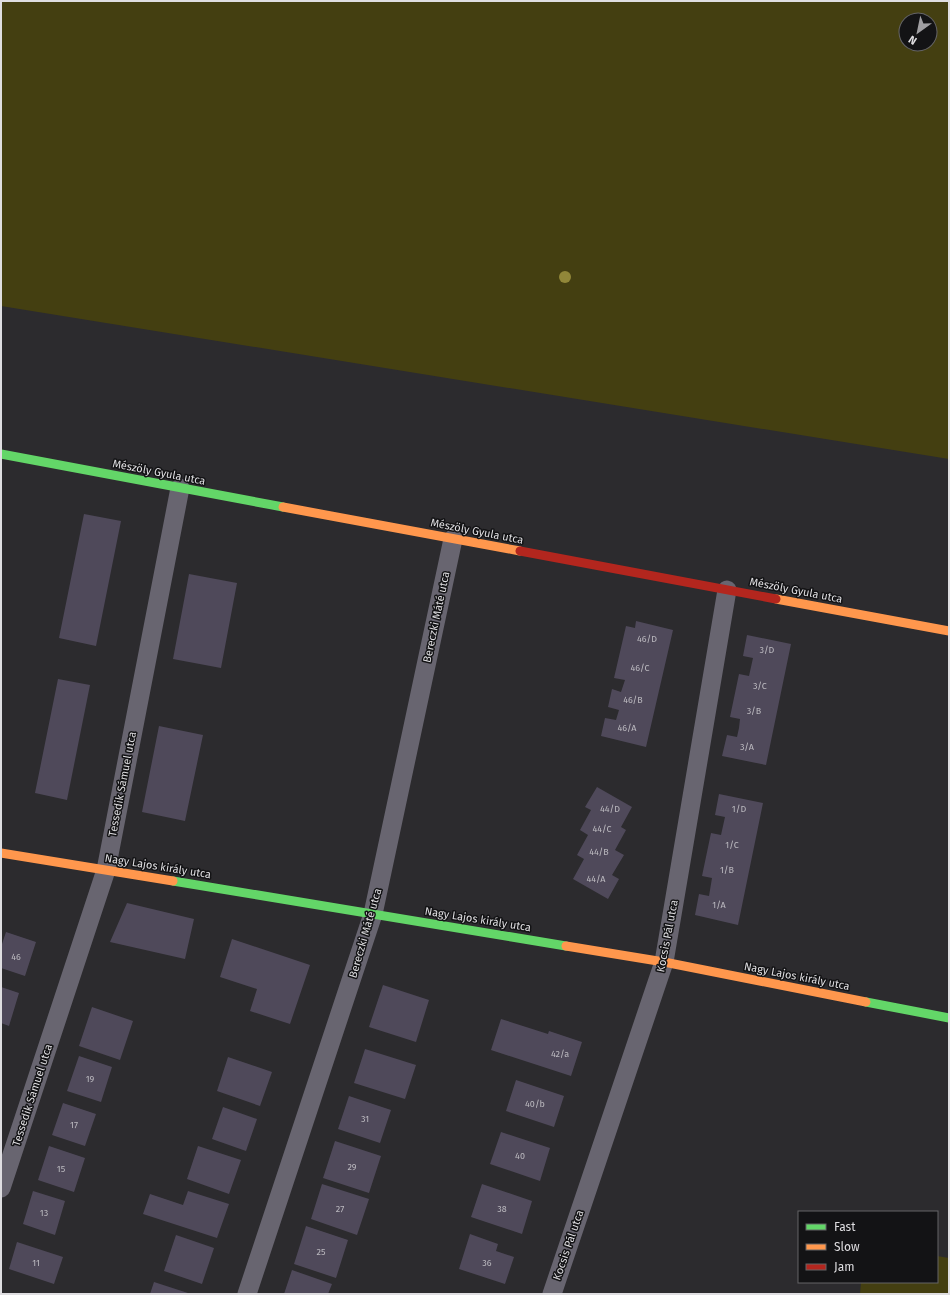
<svg xmlns="http://www.w3.org/2000/svg" width="950" height="1295" viewBox="0 0 950 1295" font-family="'Fira Sans',sans-serif">
  <style>
    .green { fill: #443f11; fill-rule: evenodd }
    .building { fill: #4f495a }
    .lines { fill: none; stroke-linecap: round; stroke-linejoin: round }
    .street { stroke: #686570; stroke-width: 19 }
    .fast { stroke: #63d668; stroke-width: 9 }
    .slow { stroke: #ff974d; stroke-width: 9 }
    .jam { stroke: #b3261e; stroke-width: 9 }
    .tree { fill: #918739 }
    .labels { text-anchor: middle; stroke-width: 3; stroke-linejoin: round; paint-order: stroke }
    .number-label { font-size: 9px; fill: #bbb9bf }
    .street-label { font-size: 11px; fill: #dfdee1; stroke: #131315 }
  </style>
  <rect width="100%" height="100%" fill="#2c2b2e"/>
  <path class="green" d="M 1,1 L 949,1 L 949,459 L 1,306 ZM 906,20 L 930,20 L 930,44 L 906,44 Z
    M 937,1256 L 949,1258 L 949,1294 L 860,1294 L 861,1282 L 937,1282 Z"/>
  <path class="building" d="M 84,514 L 121,521 L 96,646 L 59,638 Z
    M 189,574 L 237,583 L 221,668 L 173,659 Z
    M 636,621 L 673,630 L 646,747 L 601,736 L 605,718 L 616,720 L 619,710 L 608,707 L 612,689 L 621,692 L 625,680 L 614,678 L 626,626 L 635,628 Z
    M 747,635 L 791,644 L 766,765 L 722,756 L 727,735 L 737,737 L 739,728 L 740,719 L 730,717 L 739,674 L 749,676 L 753,658 L 743,656 Z
    M 58,679 L 90,685 L 67,800 L 35,793 Z
    M 159,726 L 203,735 L 185,821 L 142,812 Z
    M 597,787 L 632,807 L 621,827 L 626,830 L 615,850 L 624,855 L 612,875 L 619,879 L 608,899 L 573,879 L 584,859 L 577,855 L 588,835 L 580,830 L 591,810 L 585,807 Z
    M 719,794 L 763,803 L 738,925 L 695,915 L 699,894 L 709,896 L 712,878 L 702,876 L 711,833 L 721,835 L 725,817 L 715,815 Z
    M 127,903 L 194,919 L 185,959 L 110,942 Z
    M 6,932 L 36,942 L 25,976 L 1,968 L 1,947 Z
    M 232,939 L 310,965 L 290,1024 L 250,1011 L 257,989 L 220,977 Z
    M 383,985 L 429,1000 L 416,1042 L 369,1027 Z
    M 1,987 L 19,993 L 9,1026 L 1,1023 Z
    M 92,1007 L 133,1021 L 120,1060 L 79,1046 Z
    M 501,1019 L 548,1034 L 549,1031 L 582,1042 L 571,1076 L 491,1050 Z
    M 365,1049 L 416,1065 L 405,1099 L 354,1083 Z
    M 79,1056 L 112,1067 L 101,1102 L 67,1091 Z
    M 228,1057 L 272,1072 L 260,1106 L 217,1091 Z
    M 516,1080 L 564,1096 L 554,1127 L 506,1111 Z
    M 349,1096 L 391,1110 L 380,1143 L 338,1129 Z
    M 63,1103 L 96,1114 L 85,1146 L 52,1135 Z
    M 223,1107 L 257,1119 L 246,1151 L 212,1139 Z
    M 501,1132 L 550,1148 L 540,1181 L 490,1164 Z
    M 335,1141 L 381,1156 L 369,1193 L 323,1178 Z
    M 49,1146 L 85,1158 L 74,1192 L 38,1180 Z
    M 198,1146 L 241,1160 L 229,1194 L 187,1179 Z
    M 322,1184 L 369,1199 L 357,1235 L 311,1219 Z
    M 482,1184 L 532,1201 L 522,1234 L 471,1217 Z
    M 33,1191 L 65,1201 L 55,1235 L 23,1224 Z
    M 188,1191 L 229,1204 L 217,1238 L 143,1214 L 150,1194 L 183,1205 Z
    M 306,1226 L 348,1240 L 336,1278 L 294,1264 Z
    M 470,1234 L 498,1244 L 496,1251 L 514,1257 L 505,1284 L 459,1269 Z
    M 176,1235 L 214,1248 L 202,1284 L 164,1271 Z
    M 17,1242 L 63,1257 L 54,1284 L 9,1269 Z
    M 292,1270 L 332,1284 L 328,1294 L 284,1294 Z
    M 154,1282 L 191,1294 L 150,1294 Z"/>
  <g class="lines">
    <path class="street" d="M 1,1188 L 106,870 L 180,488
      M 247,1294 L 373,914 L 453,539
      M 552,1294 L 664,962 L 727,590"/>
    <path class="fast" d="M 1,454 L 283,507
      M 173,881 L 566,946
      M 866,1002 L 949,1018"/>
    <path class="slow" d="M 283,507 L 520,551
      M 776,599 L 949,631
      M 1,853 L 173,881
      M 566,946 L 664,962 L 866,1002"/>
    <path class="jam" d="M 520,551 L 776,599"/>
  </g>
  <circle class="tree" cx="565" cy="277" r="6"/>
  <g class="labels">
    <g class="number-label">
      <text x="647" y="642">46/D</text>
      <text x="767" y="653">3/D</text>
      <text x="640" y="671">46/C</text>
      <text x="760" y="689">3/C</text>
      <text x="633" y="703">46/B</text>
      <text x="754" y="714">3/B</text>
      <text x="627" y="731">46/A</text>
      <text x="747" y="750">3/A</text>
      <text x="610" y="812">44/D</text>
      <text x="739" y="812">1/D</text>
      <text x="602" y="832">44/C</text>
      <text x="732" y="848">1/C</text>
      <text x="599" y="855">44/B</text>
      <text x="727" y="873">1/B</text>
      <text x="596" y="882">44/A</text>
      <text x="719" y="908">1/A</text>
      <text x="16" y="960">46</text>
      <text x="560" y="1057">42/a</text>
      <text x="90" y="1082">19</text>
      <text x="535" y="1107">40/b</text>
      <text x="365" y="1122">31</text>
      <text x="74" y="1128">17</text>
      <text x="520" y="1159">40</text>
      <text x="352" y="1170">29</text>
      <text x="61" y="1172">15</text>
      <text x="340" y="1212">27</text>
      <text x="502" y="1212">38</text>
      <text x="44" y="1216">13</text>
      <text x="321" y="1255">25</text>
      <text x="36" y="1266">11</text>
      <text x="487" y="1266">36</text>
    </g>
    <g class="street-label">
      <text transform="translate(159 472) rotate(11)" y="4">Mészöly Gyula utca</text>
      <text transform="translate(477 531) rotate(11)" y="4">Mészöly Gyula utca</text>
      <text transform="translate(796 590) rotate(11)" y="4">Mészöly Gyula utca</text>
      <text transform="translate(436 617) rotate(-78)" y="4">Bereczki Máté utca</text>
      <text transform="translate(122 784) rotate(-79)" y="4">Tessedik Sámuel utca</text>
      <text transform="translate(158 866) rotate(9)" y="4">Nagy Lajos király utca</text>
      <text transform="translate(478 919) rotate(9)" y="4">Nagy Lajos király utca</text>
      <text transform="translate(365 933) rotate(-74)" y="4">Bereczki Máté utca</text>
      <text transform="translate(667 936) rotate(-79)" y="4">Kocsis Pál utca</text>
      <text transform="translate(797 976) rotate(11)" y="4">Nagy Lajos király utca</text>
      <text transform="translate(32 1095) rotate(-72)" y="4">Tessedik Sámuel utca</text>
      <text transform="translate(568 1245) rotate(-71)" y="4">Kocsis Pál utca</text>
    </g>
  </g>
  <rect width="950" height="1295" fill="none" stroke="#dfdee1" stroke-width="4"/>
  <rect x="798" y="1211" width="140" height="72" fill="#131315" stroke="#656467"/>
  <rect x="806" y="1224" width="20" height="6" fill="#63d668" stroke="#656467"/>
  <text x="834" y="1231" font-size="12" fill="#dfdee1">Fast</text>
  <rect x="806" y="1244" width="20" height="6" fill="#ff974d" stroke="#656467"/>
  <text x="834" y="1251" font-size="12" fill="#dfdee1">Slow</text>
  <rect x="806" y="1264" width="20" height="6" fill="#b3261e" stroke="#656467"/>
  <text x="834" y="1271" font-size="12" fill="#dfdee1">Jam</text>
  <g transform="translate(918 32) rotate(213)"><circle r="19" fill="#131315" stroke="#656467"/>
  <path d="M0-3L7 15L0 10L-7 15Z" fill="#a09fa2"/>
  <text y="-6" font-size="11" font-weight="bold" text-anchor="middle" fill="#dfdee1">N</text>
  </g>
</svg>
